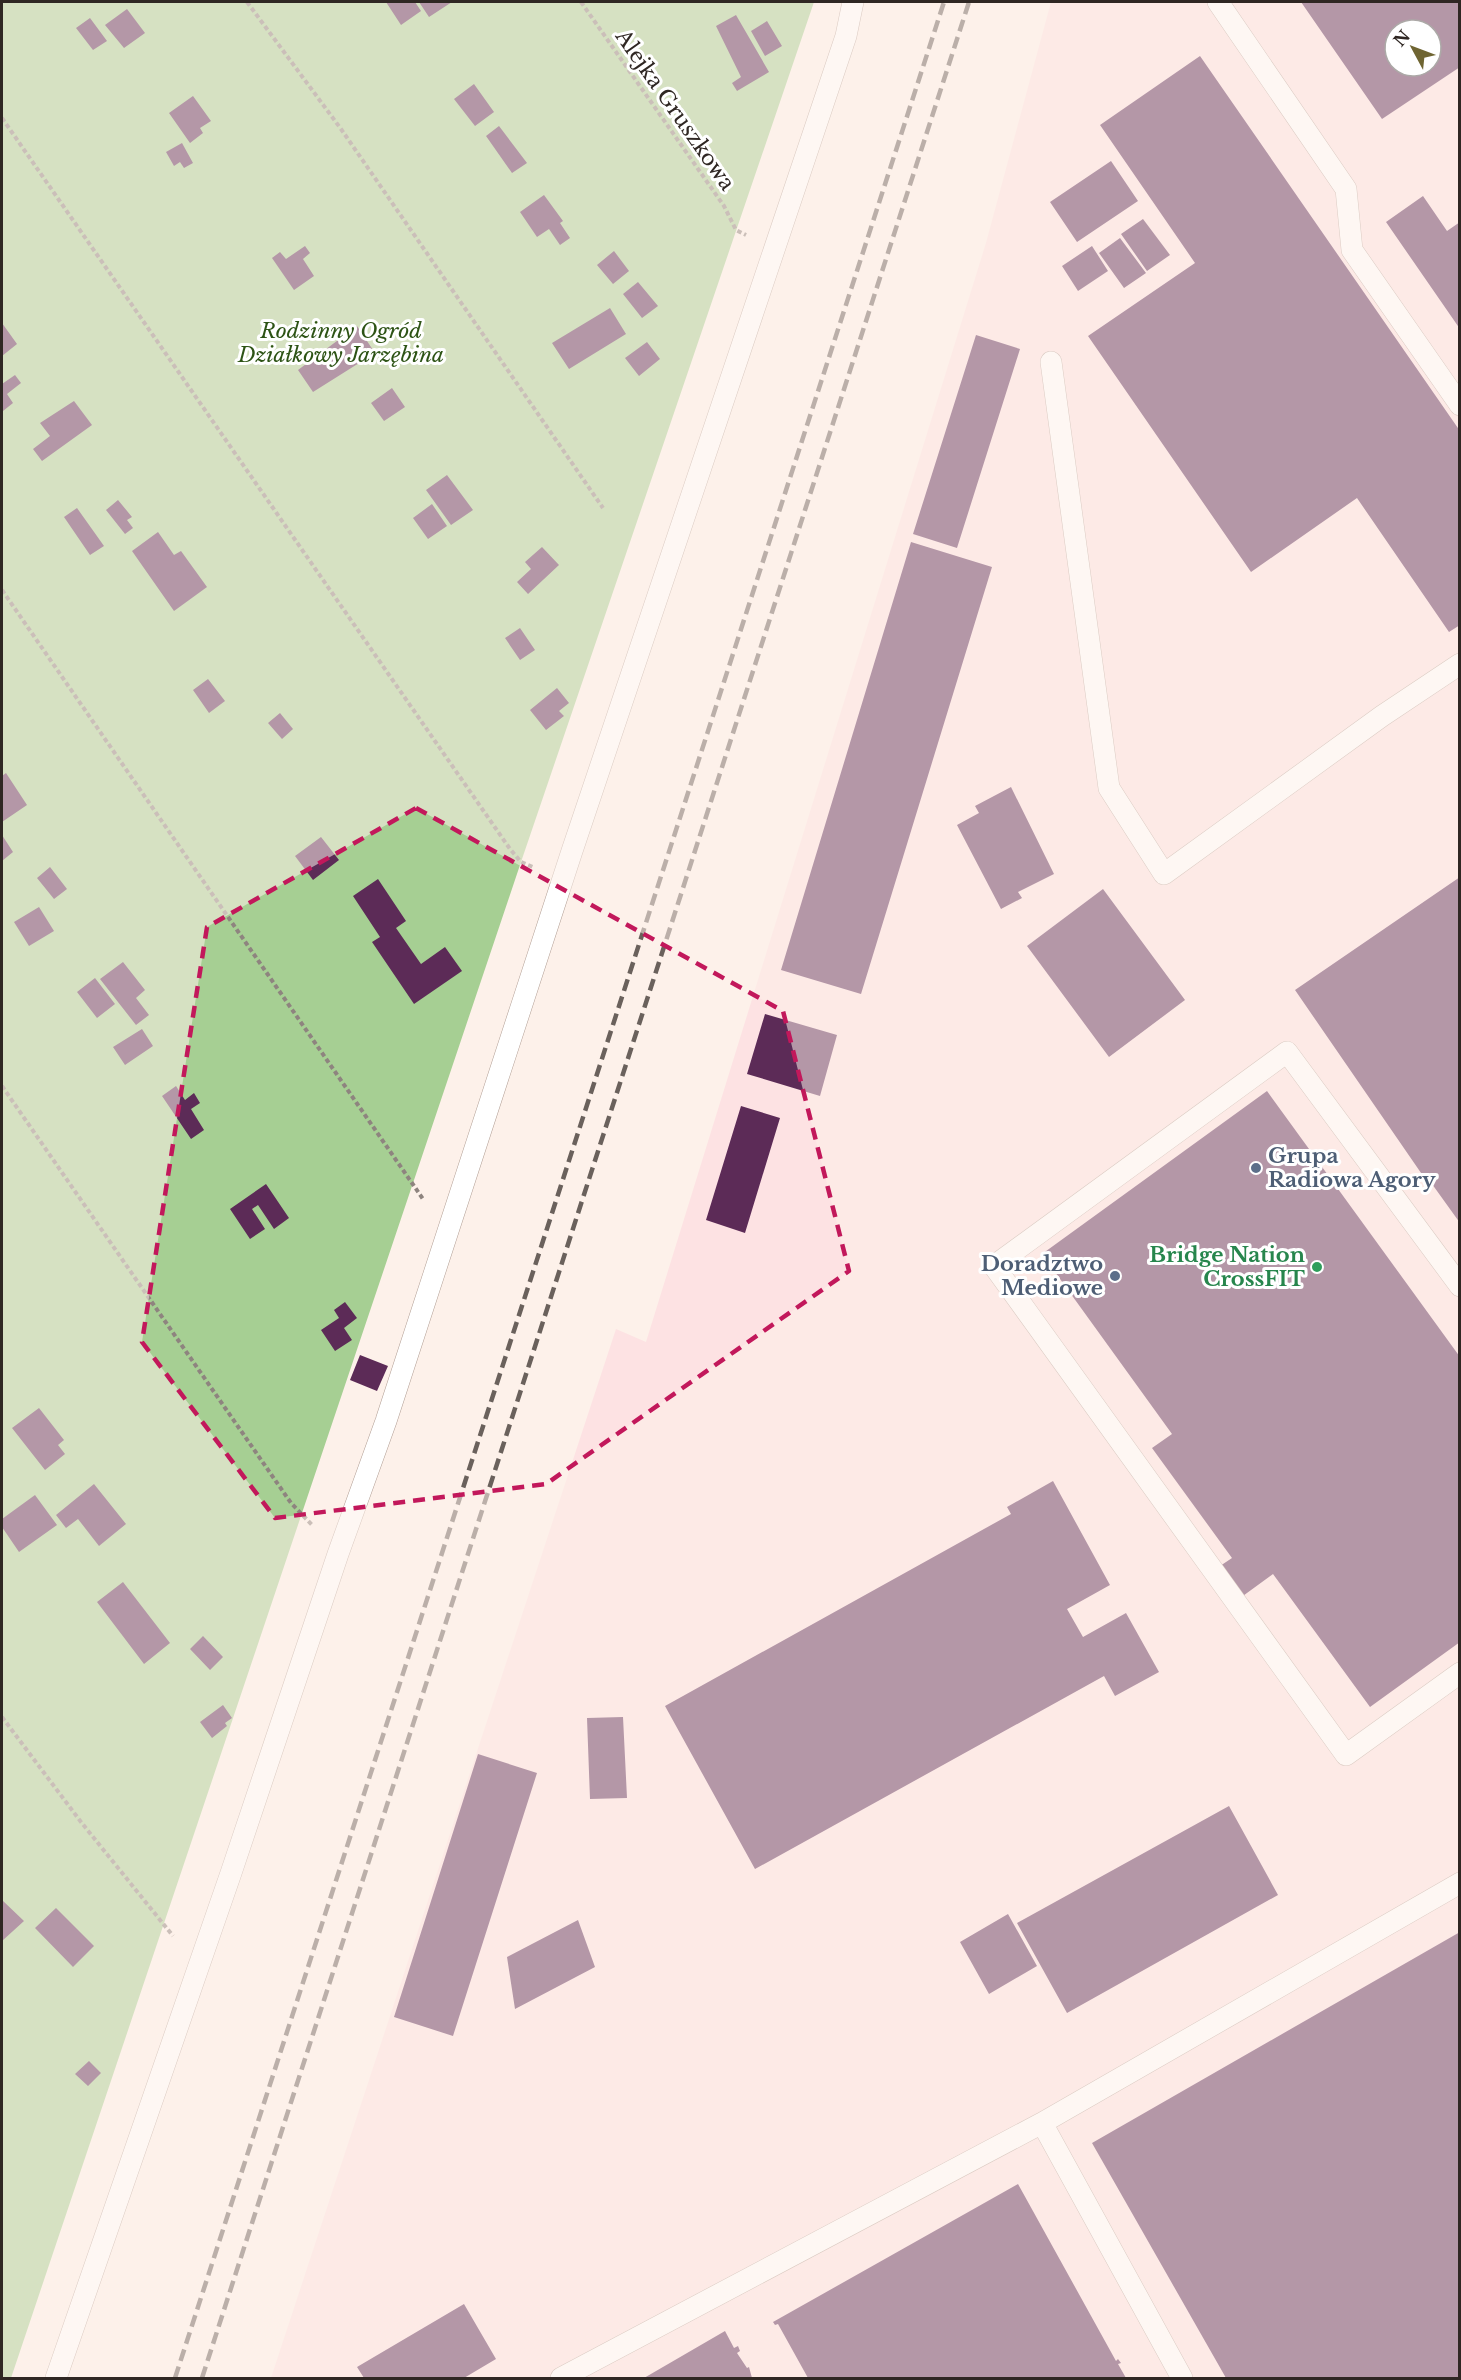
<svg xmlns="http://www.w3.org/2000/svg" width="1461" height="2380" viewBox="0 0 1461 2380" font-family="'Libre Baskerville',serif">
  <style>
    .industrial { fill: #fde2e3; fill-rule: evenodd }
    .green { fill: #a6cf93 }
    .building { fill: #5c2b57; fill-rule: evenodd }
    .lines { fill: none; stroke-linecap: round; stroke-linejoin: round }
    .lane-casing { stroke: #b29f95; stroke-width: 22 }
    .path { stroke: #8e847f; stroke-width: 4; stroke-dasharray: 4.5 3; stroke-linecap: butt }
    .lane { stroke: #fff; stroke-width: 21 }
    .rail { stroke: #6a615c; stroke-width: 4.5; stroke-dasharray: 12 6; stroke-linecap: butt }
    .marked { fill: none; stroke: #c2185b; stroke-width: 4.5; stroke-dasharray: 12 8; stroke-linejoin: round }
    .service-dot { fill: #5c6f8a; stroke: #fff; stroke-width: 2 }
    .leisure-dot { fill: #2e9e5b; stroke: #fff; stroke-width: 2 }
    .labels { text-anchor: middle; stroke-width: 6; stroke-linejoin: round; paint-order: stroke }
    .street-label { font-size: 21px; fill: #2f2723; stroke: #fff }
    .park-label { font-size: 21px; font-style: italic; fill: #2d5315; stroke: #fff }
    .service-label { font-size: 21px; font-weight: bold; fill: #4e5e75; stroke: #fff; text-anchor: start }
    .leisure-label { font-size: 21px; font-weight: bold; fill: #27864d; stroke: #fff; text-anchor: end }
  </style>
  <rect width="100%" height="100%" fill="#fdf1ea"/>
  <path class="industrial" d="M 1051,2 L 1459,2 L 1459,2378 L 271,2378 L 616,1329 L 646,1342 L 986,243 ZM 1395,30 L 1431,30 L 1431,66 L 1395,66 Z"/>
  <path class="green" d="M 2,2 L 814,2 L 521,862 L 11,2378 L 2,2378 Z"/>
  <path class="building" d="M 386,2 L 415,2 L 421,11 L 401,25 Z
    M 419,2 L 452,2 L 429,17 Z
    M 1301,2 L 1460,2 L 1460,67 L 1382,119 ZM 1395,30 L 1431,30 L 1431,66 L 1395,66 Z
    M 127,9 L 145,33 L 124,48 L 105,25 Z
    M 736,15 L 769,72 L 737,91 L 732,83 L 741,77 L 716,26 Z
    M 90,18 L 107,41 L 93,50 L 76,28 Z
    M 767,21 L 782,46 L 765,56 L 751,31 Z
    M 1200,56 L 1460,431 L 1460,625 L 1449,632 L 1357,498 L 1251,572 L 1088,336 L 1195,263 L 1100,125 Z
    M 474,84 L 494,112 L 475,126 L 454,99 Z
    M 193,96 L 211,121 L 200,128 L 203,133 L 190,143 L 169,113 Z
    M 499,126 L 527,163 L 512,173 L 486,136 Z
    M 182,143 L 193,163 L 184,168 L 180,162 L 174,166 L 166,152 Z
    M 1111,161 L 1138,201 L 1077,242 L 1050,202 Z
    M 544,195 L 563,221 L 560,223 L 570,238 L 560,245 L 549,229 L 537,237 L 520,212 Z
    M 1423,196 L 1447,231 L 1460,222 L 1460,329 L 1386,222 Z
    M 1143,219 L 1170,255 L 1147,271 L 1121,234 Z
    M 1120,238 L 1146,273 L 1124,288 L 1099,253 Z
    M 305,246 L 310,253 L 303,259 L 314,276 L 294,290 L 272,258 L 280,252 L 286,259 Z
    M 1092,246 L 1108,271 L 1078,291 L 1062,266 Z
    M 614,251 L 629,271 L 613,284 L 597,265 Z
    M 638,282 L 658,306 L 642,318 L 623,294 Z
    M 610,308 L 626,334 L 569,369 L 552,343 Z
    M 2,323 L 17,344 L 2,356 Z
    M 357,326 L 375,353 L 313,392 L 298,370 Z
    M 976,335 L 1020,349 L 957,548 L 913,534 Z
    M 647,342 L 660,359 L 639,376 L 625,358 Z
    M 15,375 L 21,383 L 7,394 L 13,403 L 3,411 L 2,384 Z
    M 392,388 L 405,407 L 384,421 L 371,403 Z
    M 74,401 L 92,425 L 42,461 L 33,449 L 50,436 L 40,423 Z
    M 447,475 L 473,510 L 451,525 L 426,490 Z
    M 118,500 L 132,517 L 127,520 L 133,528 L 125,534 L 106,510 Z
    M 432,504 L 447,526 L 428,539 L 413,518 Z
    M 77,508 L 104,546 L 90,555 L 64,517 Z
    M 158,532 L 174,555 L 181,551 L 207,587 L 174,611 L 132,551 Z
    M 911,542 L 992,567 L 861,994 L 781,970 Z
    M 542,547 L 559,565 L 528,594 L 517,582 L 531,569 L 525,562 Z
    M 520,628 L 535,650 L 520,660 L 505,638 Z
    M 208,679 L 225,701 L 209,713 L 193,690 Z
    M 557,688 L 569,703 L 559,711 L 564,716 L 546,730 L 530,710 Z
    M 280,713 L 293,729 L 282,739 L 268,723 Z
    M 6,773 L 27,805 L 2,822 L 2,776 Z
    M 1011,787 L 1054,874 L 1018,892 L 1022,898 L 1001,909 L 957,825 L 979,813 L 975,806 Z
    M 2,835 L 13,852 L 2,861 Z
    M 321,837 L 339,860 L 313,880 L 295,856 Z
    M 50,867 L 67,889 L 54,899 L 37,878 Z
    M 1460,877 L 1460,1223 L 1432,1184 L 1430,1186 L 1295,990 Z
    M 378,879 L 406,921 L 396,928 L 421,964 L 445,947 L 462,971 L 414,1004 L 372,942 L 380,937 L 353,896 Z
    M 1103,889 L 1185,1000 L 1109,1057 L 1027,946 Z
    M 39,907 L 54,931 L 29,946 L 14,922 Z
    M 123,962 L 145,990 L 136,998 L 149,1015 L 136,1025 L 100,979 Z
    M 95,978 L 115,1004 L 97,1018 L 77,992 Z
    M 765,1014 L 837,1035 L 820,1096 L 747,1074 Z
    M 142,1029 L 153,1046 L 125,1065 L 113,1047 Z
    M 176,1086 L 185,1100 L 194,1093 L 200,1103 L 191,1109 L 204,1130 L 191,1139 L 162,1096 Z
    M 1267,1091 L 1460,1357 L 1460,1642 L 1370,1707 L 1273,1574 L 1236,1601 L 1214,1570 L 1232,1558 L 1152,1448 L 1172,1434 L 1042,1254 Z
    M 741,1106 L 780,1118 L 745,1233 L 706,1220 Z
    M 266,1184 L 289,1218 L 274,1229 L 258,1205 L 252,1209 L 265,1229 L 250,1239 L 230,1209 Z
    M 345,1302 L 357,1318 L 344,1328 L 352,1340 L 335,1351 L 321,1330 L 339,1318 L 334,1310 Z
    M 360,1355 L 388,1366 L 377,1391 L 350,1380 Z
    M 39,1408 L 64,1440 L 58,1445 L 65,1454 L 45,1470 L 12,1428 Z
    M 1053,1481 L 1110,1585 L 1067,1609 L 1083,1637 L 1126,1613 L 1159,1672 L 1115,1696 L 1104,1676 L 755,1869 L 665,1706 L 1011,1514 L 1007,1507 Z
    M 94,1484 L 126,1524 L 99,1546 L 78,1519 L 66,1528 L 56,1515 Z
    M 35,1495 L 57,1525 L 19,1552 L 2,1527 L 2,1519 Z
    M 123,1582 L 170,1643 L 144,1664 L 97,1602 Z
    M 203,1636 L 223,1657 L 210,1670 L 190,1649 Z
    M 223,1705 L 232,1718 L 225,1723 L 227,1726 L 212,1738 L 200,1722 Z
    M 623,1717 L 627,1798 L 590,1799 L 587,1718 Z
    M 478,1754 L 537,1773 L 453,2036 L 394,2017 Z
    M 1229,1806 L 1278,1895 L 1067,2013 L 1017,1923 Z
    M 2,1900 L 24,1921 L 2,1941 Z
    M 56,1908 L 94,1946 L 73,1967 L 35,1928 Z
    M 1008,1914 L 1037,1966 L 989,1994 L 960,1942 Z
    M 578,1920 L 595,1967 L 515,2009 L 507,1957 Z
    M 1460,1932 L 1460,2378 L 1226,2378 L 1092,2143 Z
    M 89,2061 L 101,2073 L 88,2086 L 75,2074 Z
    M 1018,2184 L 1116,2361 L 1118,2359 L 1121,2363 L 1118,2364 L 1126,2378 L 808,2378 L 778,2324 L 775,2325 L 773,2322 Z
    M 464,2304 L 496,2359 L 464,2378 L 364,2378 L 357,2367 Z
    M 725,2331 L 734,2348 L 738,2346 L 740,2351 L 737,2353 L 747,2368 L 749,2367 L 752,2378 L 644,2378 Z"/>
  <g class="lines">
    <g class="lane-casing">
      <path id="lane" d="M 1218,2 L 1346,189 L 1352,250 L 1460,405
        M 1051,362 L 1109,788 L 1164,874 L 1382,716 L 1460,664
        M 1460,1286 L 1287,1052 L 994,1266 L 1346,1755 L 1460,1673
        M 1042,2123 L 1460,1883
        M 56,2378 L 231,1873 L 338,1554 L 386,1421 L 572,851 L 846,36 L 853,2
        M 561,2378 L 1042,2123 L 1182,2378"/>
    </g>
    <path class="path" d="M 247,2 L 341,129 L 603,508
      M 581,2 L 724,206 L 736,230 L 746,235
      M 2,118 L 510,849 L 521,862 L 533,867
      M 2,590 L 423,1199
      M 2,1086 L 291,1503 L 313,1526
      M 2,1717 L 81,1822 L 173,1936"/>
    <use href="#lane" class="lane"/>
    <path class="rail" d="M 175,2378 L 944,2
      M 202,2378 L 969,2"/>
  </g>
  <path d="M0 0H1461V2380H0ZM 416,808 L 783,1011 L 849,1271 L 546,1484 L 275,1518 L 142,1342 L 207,927 Z" fill="#fdf1ea" fill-opacity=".55" fill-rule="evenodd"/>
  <path class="marked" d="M 416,808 L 783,1011 L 849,1271 L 546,1484 L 275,1518 L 142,1342 L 207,927 Z"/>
  <g class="service-dot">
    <circle cx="1256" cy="1168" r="6"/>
    <circle cx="1115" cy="1276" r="6"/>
  </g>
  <circle class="leisure-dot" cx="1317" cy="1267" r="6"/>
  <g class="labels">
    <g class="street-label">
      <text transform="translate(675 110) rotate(55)" y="7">Alejka Gruszkowa</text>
    </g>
    <g class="park-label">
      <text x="341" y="338">Rodzinny Ogród<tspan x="341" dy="24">Działkowy Jarzębina</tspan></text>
    </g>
    <g class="service-label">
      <text x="1268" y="1163">Grupa<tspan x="1268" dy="24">Radiowa Agory</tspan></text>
      <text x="1103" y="1271" text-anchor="end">Doradztwo<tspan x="1103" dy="24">Mediowe</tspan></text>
    </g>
    <g class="leisure-label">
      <text x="1305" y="1262">Bridge Nation<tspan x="1305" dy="24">CrossFIT</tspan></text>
    </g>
  </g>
  <rect width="1461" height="2380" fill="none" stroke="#2f2723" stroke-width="6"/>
  <g transform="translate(1413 48) rotate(311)"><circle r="28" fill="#ffffff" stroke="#aca9a7" stroke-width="1.5"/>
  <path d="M0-4.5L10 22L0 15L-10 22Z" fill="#6f6532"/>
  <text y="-9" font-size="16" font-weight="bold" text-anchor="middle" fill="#2f2723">N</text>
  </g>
</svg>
